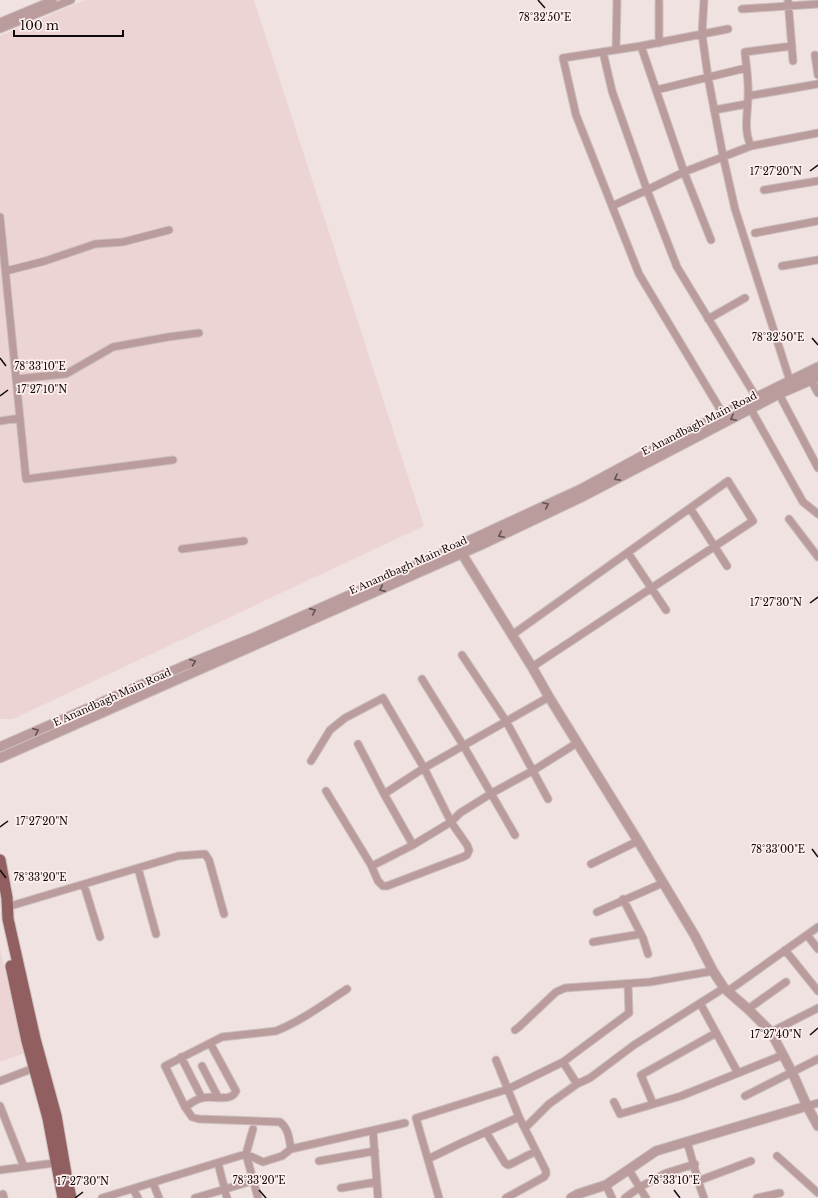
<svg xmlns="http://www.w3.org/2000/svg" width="818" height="1198" viewBox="0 0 818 1198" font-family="'Libre Baskerville',serif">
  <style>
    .built { fill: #ecd4d4 }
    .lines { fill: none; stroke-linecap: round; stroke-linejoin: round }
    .minor-casing { stroke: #cdbfbf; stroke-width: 9 }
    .tertiary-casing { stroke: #cdbfbf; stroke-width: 11 }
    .primary-casing { stroke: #cdbfbf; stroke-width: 13 }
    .minor { stroke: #ba9c9c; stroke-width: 7 }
    .tertiary { stroke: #ba9c9c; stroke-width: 9 }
    .primary { stroke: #915f60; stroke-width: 11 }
    .oneway { stroke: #645353 }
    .ticks { fill: none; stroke: #0f0a0a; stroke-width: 1.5 }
    .labels { text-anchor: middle; stroke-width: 3.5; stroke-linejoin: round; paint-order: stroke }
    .street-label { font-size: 10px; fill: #0f0a0a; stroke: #ffefef }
    .ticks-label { font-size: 10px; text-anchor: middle; fill: #0f0a0a; stroke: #ffefef; stroke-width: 3.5; stroke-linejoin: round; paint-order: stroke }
  </style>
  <rect width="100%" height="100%" fill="#f1e2e2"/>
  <path class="built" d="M 85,0 L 254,0 L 424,526 L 13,719 L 0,719 L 0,36 Z
    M 0,949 L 24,1053 L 0,1062 Z"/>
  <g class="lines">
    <g class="minor-casing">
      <path id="minor" d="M 704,0 L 702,34 L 708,77 L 723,156 L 735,209 L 790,381
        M 788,0 L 793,61
        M 659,2 L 659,43
        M 742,9 L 818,4
        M 0,22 L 53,0
        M 0,29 L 71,0
        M 641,46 L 684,172 L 711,240
        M 616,50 L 617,0
        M 603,52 L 612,91 L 647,190 L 677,267 L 756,397
        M 815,55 L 818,75
        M 656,90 L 746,68
        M 748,96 L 818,84
        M 714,110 L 747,104
        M 751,146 C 743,130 748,113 748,96 C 749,81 746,66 745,52 L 792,46
        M 764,190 L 818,181
        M 612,206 L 647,190 L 684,172 L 751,146 L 818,133
        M 0,217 L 26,479 L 173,460
        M 755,233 L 818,221
        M 782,266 L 818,260
        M 6,271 L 45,261 L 95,244 L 123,242 L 169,230
        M 708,319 L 745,298
        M 16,379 L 66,374 L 113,347 L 168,337 L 199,333
        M 811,380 L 818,393
        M 779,394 L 818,468
        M 749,406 L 803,502 L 818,514
        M 723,414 L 639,274 L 576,115 L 563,58 L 641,46 L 728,29
        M 0,421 L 20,418
        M 690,508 L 727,566
        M 789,519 L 818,557
        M 182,549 L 244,541
        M 628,553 L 666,610
        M 512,635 L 728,481 L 753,521 L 532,667
        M 462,655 L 506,721 L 548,799
        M 422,679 L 463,745 L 515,835
        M 358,744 L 384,794 L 413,845
        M 311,761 L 330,730 L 345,718 L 383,698 L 424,768 L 451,822 L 467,845 L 469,850 L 467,855 L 463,857 L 387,886 L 383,886 L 378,881 L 371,865 L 326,791
        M 384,794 L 424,768 L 549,697
        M 591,864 L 638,841
        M 372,866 L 413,845 L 451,822 L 460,813 L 492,793 L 534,770 L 577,743
        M 138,868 L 156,934
        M 84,885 L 100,937
        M 623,899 L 643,938 L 648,954
        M 7,907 L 178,856 L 205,854 L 209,860 L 224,914
        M 597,912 L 663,883
        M 807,935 L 818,949
        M 593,942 L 641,934
        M 785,950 L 818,991
        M 728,991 L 818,927
        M 700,1003 L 738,1073
        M 748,1009 L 786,982
        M 515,1030 L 519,1027 L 556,992 L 565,988 L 650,982 L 713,971
        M 771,1032 L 818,1008
        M 181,1057 L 202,1098
        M 496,1060 L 519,1117 L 546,1171 L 546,1174 L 544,1177 L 506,1198
        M 563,1062 L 577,1084
        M 202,1066 L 218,1097
        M 0,1081 L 34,1068
        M 745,1096 L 818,1059
        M 614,1102 L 620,1114 L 681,1096 L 783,1055
        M 653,1104 L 641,1075 L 716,1033
        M 0,1106 L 24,1167
        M 807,1106 L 818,1103
        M 185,1107 C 190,1104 196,1099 202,1098 C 213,1095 231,1103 236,1091 L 210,1043
        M 525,1128 L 549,1104 L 577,1084 L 590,1078 L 634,1045 L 724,988
        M 253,1129 L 246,1154 L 258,1198
        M 373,1131 L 378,1198
        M 486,1132 L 505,1163 L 508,1165 L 513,1163 L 536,1151
        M 687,1142 C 693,1161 697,1180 704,1198
        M 291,1149 C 289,1139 289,1129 280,1122 L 199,1119 L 192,1117 L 185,1107 L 165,1066 L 222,1037 L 276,1031 C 301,1021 324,1004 347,989
        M 777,1156 L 818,1193
        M 428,1159 L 459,1144 L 519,1117
        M 319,1161 L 375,1151
        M 218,1163 L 227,1198
        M 0,1170 L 55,1163
        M 629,1170 L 646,1198
        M 698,1181 L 751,1161
        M 153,1183 L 159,1198
        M 606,1185 L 612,1198
        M 341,1188 L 376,1182
        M 133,1189 L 138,1198
        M 3,1194 L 4,1198
        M 102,1198 L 246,1154 L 263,1162 L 282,1156 L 291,1149 L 405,1123
        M 195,1198 L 252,1181
        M 439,1198 L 416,1118 L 508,1089 L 563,1062 L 629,1013 L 628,984
        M 625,1198 L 640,1187 L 666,1173 L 695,1164
        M 757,1198 L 780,1193"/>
    </g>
    <g class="tertiary-casing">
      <path id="tertiary" d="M 459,549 L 532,667 L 549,697 L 638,841 L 695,936 L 713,971 L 724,988 L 748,1009 L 771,1032 L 792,1072 L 807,1106 L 818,1126
        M 0,747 L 186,665 L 255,637 L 399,573 L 581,489 L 690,430 L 818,367
        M 0,758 L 481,545 L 584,496 L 779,394 L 818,377
        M 571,1198 L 578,1194 L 606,1185 L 656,1151 L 807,1106"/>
    </g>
    <g class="primary-casing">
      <path id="primary" d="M 0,860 L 7,898 L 8,919 L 35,1039 L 56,1116 L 67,1180 L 71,1198
        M 11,966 L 27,1041 L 48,1118 L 63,1198"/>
    </g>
    <use href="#minor" class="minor"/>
    <use href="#tertiary" class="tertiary"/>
    <use href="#primary" class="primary"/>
  </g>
  <defs><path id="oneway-chevron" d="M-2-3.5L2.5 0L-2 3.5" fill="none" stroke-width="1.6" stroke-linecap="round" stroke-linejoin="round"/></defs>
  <g class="oneway">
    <use href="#oneway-chevron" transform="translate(733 418) rotate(153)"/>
    <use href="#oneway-chevron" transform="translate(617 478) rotate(152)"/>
    <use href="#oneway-chevron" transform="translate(546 505) rotate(-25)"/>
    <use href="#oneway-chevron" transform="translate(501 535) rotate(154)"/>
    <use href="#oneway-chevron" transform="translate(382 589) rotate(156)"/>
    <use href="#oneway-chevron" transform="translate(313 611) rotate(-24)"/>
    <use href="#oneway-chevron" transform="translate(193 662) rotate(-22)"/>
    <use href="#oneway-chevron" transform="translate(36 731) rotate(-24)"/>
  </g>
  <path class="ticks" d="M 538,0 L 545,8M 810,171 L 818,165M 812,338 L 818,345M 0,358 L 6,366M 0,396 L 8,390M 810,603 L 818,597M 0,827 L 8,821M 812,849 L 818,857M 0,870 L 6,878M 810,1035 L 818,1028M 259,1190 L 266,1198M 674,1190 L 680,1198M 75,1198 L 83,1192"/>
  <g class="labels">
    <g class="street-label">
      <text transform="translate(699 423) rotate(-27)" y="4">E Anandbagh Main Road</text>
      <text transform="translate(408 565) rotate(-24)" y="4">E Anandbagh Main Road</text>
      <text transform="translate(112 697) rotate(-24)" y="4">E Anandbagh Main Road</text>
    </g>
  </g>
  <g class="ticks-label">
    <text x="545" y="21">78°32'50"E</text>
    <text x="776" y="175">17°27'20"N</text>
    <text x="778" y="341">78°32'50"E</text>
    <text x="40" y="370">78°33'10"E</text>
    <text x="42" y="393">17°27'10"N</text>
    <text x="776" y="606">17°27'30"N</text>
    <text x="42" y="825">17°27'20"N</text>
    <text x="778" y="853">78°33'00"E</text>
    <text x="40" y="881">78°33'20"E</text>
    <text x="776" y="1038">17°27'40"N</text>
    <text x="259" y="1184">78°33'20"E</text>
    <text x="674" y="1184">78°33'10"E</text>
    <text x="83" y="1185">17°27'30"N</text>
  </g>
  <path d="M14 30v6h109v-6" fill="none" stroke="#0f0a0a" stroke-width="2"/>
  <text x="20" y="30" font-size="12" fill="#0f0a0a" stroke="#ffefef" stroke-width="3" paint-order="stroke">100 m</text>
</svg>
